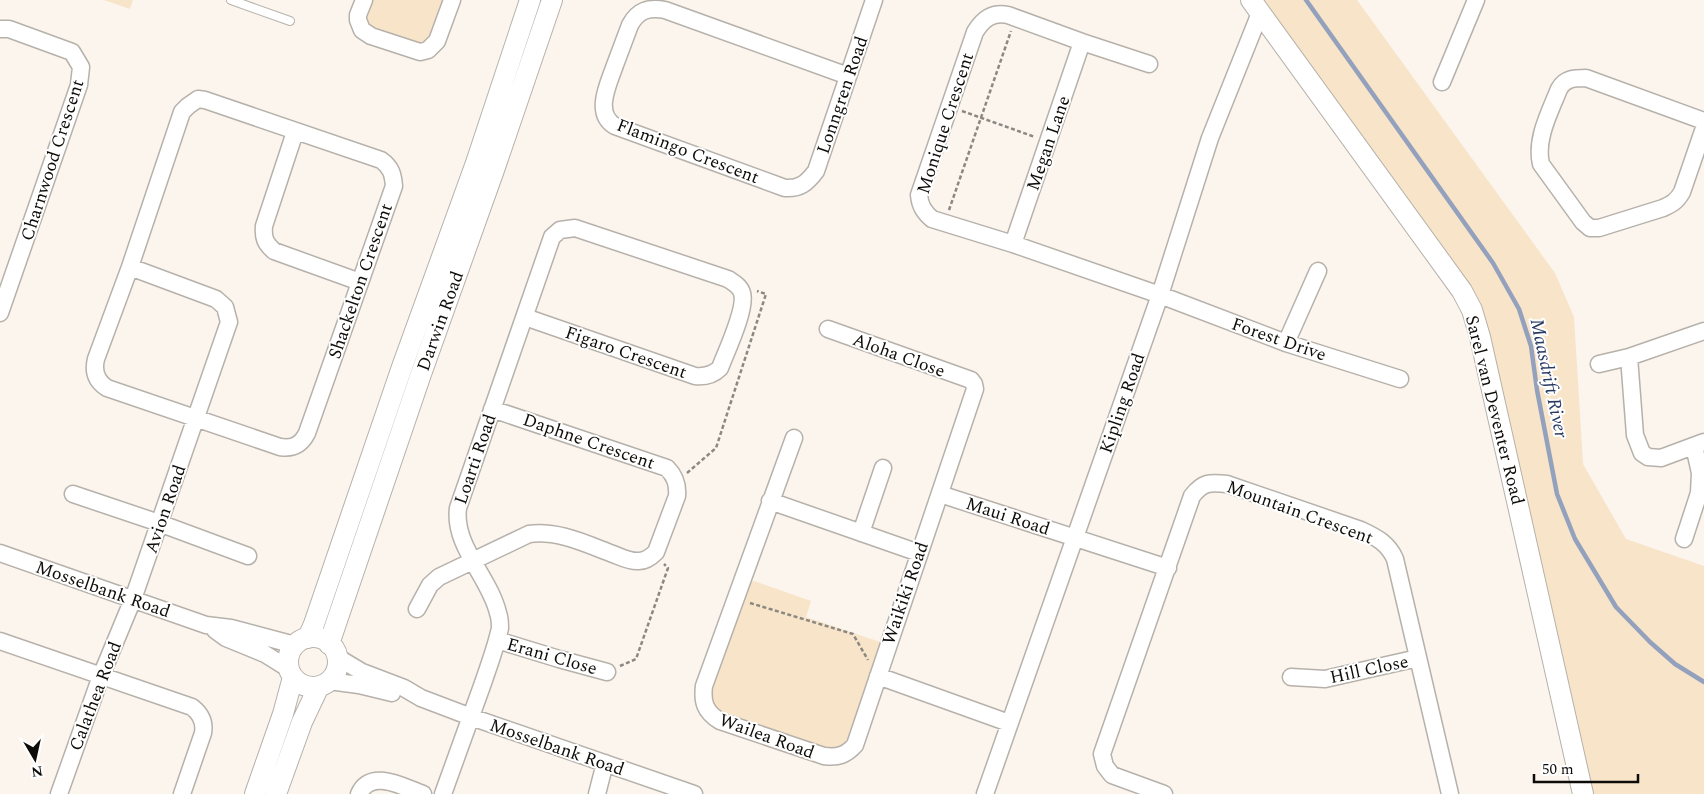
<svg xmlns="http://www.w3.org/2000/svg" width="1704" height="794" viewBox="0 0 1704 794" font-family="Spectral,serif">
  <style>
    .green { fill: #f8e4c9 }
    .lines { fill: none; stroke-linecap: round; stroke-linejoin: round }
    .stream { stroke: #93a1bd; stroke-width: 4.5 }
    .service-casing { stroke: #b6b1aa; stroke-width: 10 }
    .minor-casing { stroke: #b6b1aa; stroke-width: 19 }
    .tertiary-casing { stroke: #b6b1aa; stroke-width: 22 }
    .path { stroke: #8b8882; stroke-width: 2.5; stroke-dasharray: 4 2.5; stroke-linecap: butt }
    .service { stroke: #fff; stroke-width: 8 }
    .minor { stroke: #fff; stroke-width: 16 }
    .tertiary { stroke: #fff; stroke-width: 20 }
    .labels { text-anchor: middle; stroke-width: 4; stroke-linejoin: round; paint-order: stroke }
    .street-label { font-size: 18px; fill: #0d0c09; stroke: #fff }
    .water-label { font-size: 19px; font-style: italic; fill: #273a61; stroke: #fff }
  </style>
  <rect width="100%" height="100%" fill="#fbf5ee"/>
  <path class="green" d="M 104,0 L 133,0 L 130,9 Z
    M 369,0 L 445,0 L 431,41 L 425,46 L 370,29 L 364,15 Z
    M 1261,0 L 1357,0 L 1555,273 L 1574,317 L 1583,464 L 1626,539 L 1704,566 L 1704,794 L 1592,794 L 1489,334 Z
    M 754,581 L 811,601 L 806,617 L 883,643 L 848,742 C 841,748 836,749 827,748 L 720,711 L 711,702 L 710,690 L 749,583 Z"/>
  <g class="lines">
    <path class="stream" d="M 1306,0 L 1493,263 L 1519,309 L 1531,346 L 1537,390 L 1557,494 L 1575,539 L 1616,607 L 1650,642 L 1675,664 L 1704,682"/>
    <g class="service-casing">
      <path id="service" d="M 231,0 L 290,21"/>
    </g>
    <g class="minor-casing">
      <path id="minor" d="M 364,0 L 358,15 L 358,20 L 362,30 L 371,36 L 420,52 L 428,50 L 437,41 L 452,0
        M 0,29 L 9,29 L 72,52 L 81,67 L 79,85 L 0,313
        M 1149,64 L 1082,42 L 1008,15 C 992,12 983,19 975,32 L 919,195 C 920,206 924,212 932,219 L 1013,244 L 1160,295 L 1286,343 L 1400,379
        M 848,76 L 665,10 C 649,7 638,10 630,25 C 625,38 620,52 615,65 C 609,83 593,113 615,126 L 785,188 C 800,189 807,183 816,171 L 874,0
        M 1442,82 L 1476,0
        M 198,99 L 205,100 L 381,160 C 391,167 393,174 394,186 L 307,433 C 301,445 293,449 280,447 L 107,388 C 96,381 93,371 96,359 L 130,267 L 182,112 L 188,106 Z
        M 1704,121 L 1586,78 C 1575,78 1565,78 1559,89 C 1550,112 1535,139 1541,164 L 1583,222 L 1590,228 L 1599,228 L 1663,208 C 1672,204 1677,201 1682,192 L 1704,128
        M 295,132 L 264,226 C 263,238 265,243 274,251 L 360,282
        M 1013,244 L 1082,42
        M 1286,343 L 1318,271
        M 1629,357 L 1635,435 L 1642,453 L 1648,457 L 1661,458 L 1704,442
        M 1599,364 L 1629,357 L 1704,331
        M 794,438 L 704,686 C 702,702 705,712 720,721 L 824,756 C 838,758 846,755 855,745 L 975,389 L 974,384 L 971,380 L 828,329
        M 73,494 L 159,523 L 248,556
        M 940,494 L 1168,568
        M 770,501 L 919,553
        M 861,533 L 883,468
        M 1684,539 L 1699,493 L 1700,473 L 1694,446
        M 0,553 L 206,625 L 231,628 L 295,645
        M 417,609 L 430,585 L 439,577 L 529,534 C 558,530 586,544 613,554 C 621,557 630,562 639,561 C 646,561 651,557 656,552 L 677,496 C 678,484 675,476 667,468 L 492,409
        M 215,630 L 226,638 L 265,654 L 289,669
        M 497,640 L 559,659 L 607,672
        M 0,641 L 192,707 C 201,714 205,722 203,733 L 182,794
        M 337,657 L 362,672 L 404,688 L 421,698 L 471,717 L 694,794
        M 878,676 L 1009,723
        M 1291,677 L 1325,679 L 1418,658
        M 329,681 L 359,685 L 392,693
        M 59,794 L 101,676 L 133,599 L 229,322 L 225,307 L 216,299 L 130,267
        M 359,794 C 371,768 403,787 423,794
        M 443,794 C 456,757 470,720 483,683 C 489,665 496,647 500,628 C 500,623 500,618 498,613 C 490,578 453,546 458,508 L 552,237 L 560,230 L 575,228 L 728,279 C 734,283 740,286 742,293 C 747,308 726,352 720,368 C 713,375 705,377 695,376 L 525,317
        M 597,794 L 605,763
        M 985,794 L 1160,295 L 1210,138 L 1260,13
        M 1164,794 L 1112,775 L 1105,766 L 1102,754 L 1192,496 C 1203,482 1210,482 1227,484 L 1361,530 C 1376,537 1388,543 1395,559 L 1450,794"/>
    </g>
    <g class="tertiary-casing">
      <path id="tertiary" d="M 1251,0 L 1462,291 L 1472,310 L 1480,337 L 1583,794
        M288 662a25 25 0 1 1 50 0a25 25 0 1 1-50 0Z
        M 308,638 L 314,624 L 402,367 L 476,163 L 530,0
        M 329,644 L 421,374 L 494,170 L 552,0
        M 255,794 L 283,714 L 293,677
        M 276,794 L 302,722 L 319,686"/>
    </g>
    <path class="path" d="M 962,111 L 1035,137
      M 949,210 L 1011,31
      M 687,473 L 716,448 L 766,294 L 757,291
      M 750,603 L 853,634 L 868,660
      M 620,666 L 636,659 L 668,568 L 664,564"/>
    <use href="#service" class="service"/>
    <use href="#minor" class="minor"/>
    <use href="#tertiary" class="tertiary"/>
  </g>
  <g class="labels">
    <g class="street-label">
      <text transform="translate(842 95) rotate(-71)" y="6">Lonngren Road</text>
      <text transform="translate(945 123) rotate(-72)" y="6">Monique Crescent</text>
      <text transform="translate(1048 143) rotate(-71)" y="6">Megan Lane</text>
      <text transform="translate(688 151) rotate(21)" y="6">Flamingo Crescent</text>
      <text transform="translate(52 160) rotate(-72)" y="6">Charnwood Crescent</text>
      <text transform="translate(360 281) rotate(-71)" y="6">Shackelton Crescent</text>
      <text transform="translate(440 321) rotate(-70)" y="6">Darwin Road</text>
      <text transform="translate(1279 339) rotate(19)" y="6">Forest Drive</text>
      <text transform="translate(626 352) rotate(19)" y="6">Figaro Crescent</text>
      <text transform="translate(899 355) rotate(20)" y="6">Aloha Close</text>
      <text transform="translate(1122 403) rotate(-71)" y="6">Kipling Road</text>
      <text transform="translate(1495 410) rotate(76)" y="6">Sarel van Deventer Road</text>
      <text transform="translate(589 441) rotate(19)" y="6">Daphne Crescent</text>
      <text transform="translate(475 459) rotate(-71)" y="6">Loarti Road</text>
      <text transform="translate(165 509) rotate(-71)" y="6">Avion Road</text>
      <text transform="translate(1300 512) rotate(20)" y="6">Mountain Crescent</text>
      <text transform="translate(1008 516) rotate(18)" y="6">Maui Road</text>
      <text transform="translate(103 589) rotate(19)" y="6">Mosselbank Road</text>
      <text transform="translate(905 593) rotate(-71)" y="6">Waikiki Road</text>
      <text transform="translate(552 656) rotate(16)" y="6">Erani Close</text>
      <text transform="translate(1369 669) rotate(-12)" y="6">Hill Close</text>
      <text transform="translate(95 696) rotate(-69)" y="6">Calathea Road</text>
      <text transform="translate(767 736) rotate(20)" y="6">Wailea Road</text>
      <text transform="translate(557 747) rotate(19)" y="6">Mosselbank Road</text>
    </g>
    <g class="water-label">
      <text transform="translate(1550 378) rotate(78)" y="7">Maasdrift River</text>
    </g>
  </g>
  <g transform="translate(35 759) rotate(171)" stroke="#ffffff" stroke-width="4" paint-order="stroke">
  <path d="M0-4L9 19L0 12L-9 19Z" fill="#0d0c09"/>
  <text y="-8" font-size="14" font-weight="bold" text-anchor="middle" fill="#0d0c09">N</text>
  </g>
  <path d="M1534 774v8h104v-8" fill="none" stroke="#0d0c09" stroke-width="2.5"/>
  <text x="1542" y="774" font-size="15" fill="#0d0c09" stroke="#ffffff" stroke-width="4" paint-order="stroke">50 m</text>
</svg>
